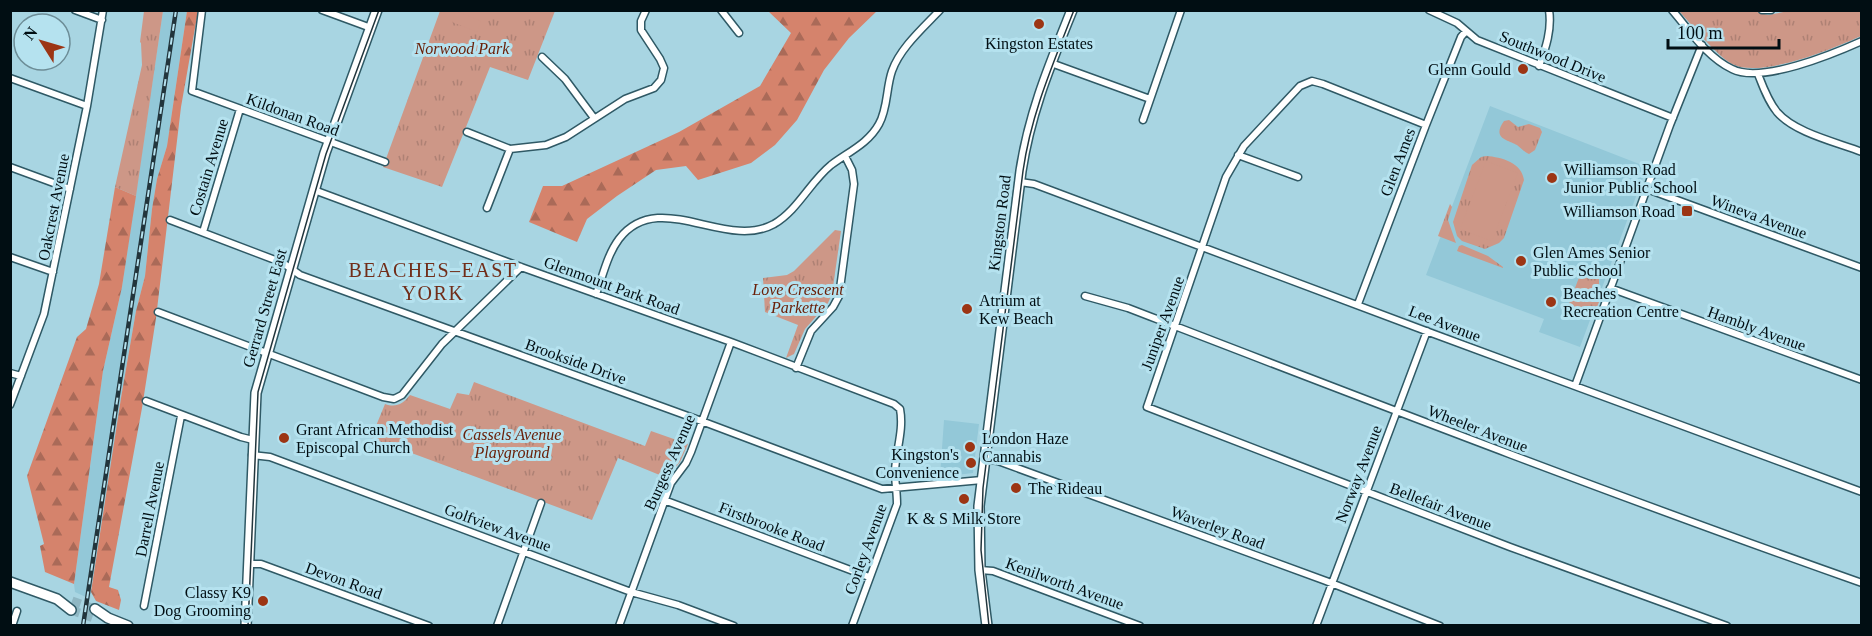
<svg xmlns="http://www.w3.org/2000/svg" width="1872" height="636" viewBox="0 0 1872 636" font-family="'Times New Roman',serif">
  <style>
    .built { fill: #93c8d8 }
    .grass { fill: url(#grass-tufts) }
    .forest { fill: url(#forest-firs) }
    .pitch { fill: #cd9787 }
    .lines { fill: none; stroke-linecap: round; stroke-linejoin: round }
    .secondary-tunnel { stroke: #8fb7c3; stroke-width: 9; stroke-dasharray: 9 4.5; stroke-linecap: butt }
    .street-casing { stroke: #2f5965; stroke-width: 9 }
    .secondary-casing { stroke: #2f5965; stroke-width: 12 }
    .street { stroke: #fff; stroke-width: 6 }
    .secondary { stroke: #fff; stroke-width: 9 }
    .tram { stroke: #22353c; stroke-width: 1.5 }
    .rail-casing { stroke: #22353c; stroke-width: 4.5 }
    .rail { stroke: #b5e2ef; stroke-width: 2; stroke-dasharray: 7; stroke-linecap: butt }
    .poi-dot { fill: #9c3514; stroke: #b5e2ef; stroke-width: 2 }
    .labels { text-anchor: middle; stroke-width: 6; stroke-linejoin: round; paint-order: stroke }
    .poi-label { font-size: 16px; fill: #010e13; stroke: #b5e2ef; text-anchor: start }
    .park-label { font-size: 16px; font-style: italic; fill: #6a2009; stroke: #b5e2ef }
    .street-label { font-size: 16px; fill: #010e13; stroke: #b5e2ef }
    .quarter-label { font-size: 20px; letter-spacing: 1.5px; fill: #712e1a; stroke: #b5e2ef }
  </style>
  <defs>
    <pattern id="grass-tufts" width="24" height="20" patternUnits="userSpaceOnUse" patternTransform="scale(1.5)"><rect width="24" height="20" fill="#cd9787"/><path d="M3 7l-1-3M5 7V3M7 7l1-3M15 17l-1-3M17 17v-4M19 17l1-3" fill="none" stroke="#ae8174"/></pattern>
    <pattern id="forest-firs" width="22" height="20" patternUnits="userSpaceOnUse" patternTransform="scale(1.5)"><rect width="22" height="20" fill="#d5836c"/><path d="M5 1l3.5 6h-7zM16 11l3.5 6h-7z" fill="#aa6a58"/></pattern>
  </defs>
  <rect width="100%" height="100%" fill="#a8d5e2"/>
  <path class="built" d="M 163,11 L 187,11 L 167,146 L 157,179 L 152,209 L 145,276 L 136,311 L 121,398 L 90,599 L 75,592 L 74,584 L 103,371 L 122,287 Z
    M 1490,106 L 1647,167 L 1580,347 L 1539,332 L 1544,319 L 1426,275 Z
    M 944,420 L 979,424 L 973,473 L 940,477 Z"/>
  <path class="grass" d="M 1750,10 L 1768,15 L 1794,10 L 1861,11 L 1861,36 C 1833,49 1760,79 1732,64 C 1716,55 1692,25 1679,11 Z
    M 144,11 L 163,11 L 136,196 L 115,187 L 142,65 L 141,43 L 140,42 Z
    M 440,11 L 555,11 L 528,80 L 490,67 L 442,187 L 383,167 Z
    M 1509,120 L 1518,127 L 1529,124 L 1540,128 L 1542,132 L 1535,150 L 1529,154 C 1523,151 1522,149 1517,145 C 1509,140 1491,139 1504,121 Z
    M 1486,156 C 1502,157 1522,163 1524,180 L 1504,238 L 1499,243 L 1485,249 L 1462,241 L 1457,236 L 1453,222 L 1472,165 L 1481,157 Z
    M 1450,204 L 1452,207 L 1448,220 L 1456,243 L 1438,236 Z
    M 835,230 L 841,231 L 832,294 L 828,303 L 805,329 L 794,354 L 786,358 L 798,325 L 765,312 L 763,278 L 787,275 L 794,271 Z
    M 1462,245 L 1488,256 L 1503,267 L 1503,268 L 1457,251 L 1459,246 Z
    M 1583,267 L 1593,271 L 1592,275 L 1599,278 L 1599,286 L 1603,292 L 1593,317 L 1584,317 L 1585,316 L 1567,309 Z
    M 474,382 L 645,446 L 651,431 L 688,444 L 680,462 L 667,478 L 618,458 L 592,520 L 371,438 L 385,404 C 396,408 403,404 410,395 L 450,409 L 457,393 L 469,395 Z"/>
  <path class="forest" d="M 187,11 L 198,11 L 181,107 L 156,318 L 142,408 L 109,587 L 118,590 L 121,600 L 119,610 L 96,601 L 91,592 L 121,398 L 136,311 L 145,276 L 152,209 L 157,179 L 167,146 Z
    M 768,11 L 877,11 L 849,38 L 824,70 L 797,120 L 775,145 L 751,163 L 698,180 L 686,166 L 656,170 L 617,196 L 587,219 L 577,242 L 529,222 L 543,186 L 562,186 L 679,132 L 760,86 L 791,33 Z
    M 115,187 L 136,196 L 122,287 L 103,371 L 74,584 L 45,572 L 40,546 L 44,544 L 27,476 L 77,337 L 86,329 L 99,284 Z"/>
  <path class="pitch" d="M 456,11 L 481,21 L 477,32 L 452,22 Z
    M 1486,161 L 1518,173 L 1492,241 L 1460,229 Z"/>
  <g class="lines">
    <path class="secondary-tunnel" d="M 72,601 L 95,609
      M 71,610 L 94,618"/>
    <g class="street-casing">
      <path id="street" d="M 75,10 L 102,20
        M 202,10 L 192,91 L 385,162
        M 322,10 L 371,28
        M 721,10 L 739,33
        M 1429,10 L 1457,23 L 1477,40 L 1673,118
        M 1672,10 C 1690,31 1707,57 1732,69 C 1761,84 1833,54 1862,41
        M 1762,10 L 1771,10
        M 542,57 L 565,79 L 594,118
        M 1051,63 L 1150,99
        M 1539,66 C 1546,48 1552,29 1549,10
        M 1758,74 C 1763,87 1768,101 1777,112 C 1795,133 1836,142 1862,152
        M 10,78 L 87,106
        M 1143,120 L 1181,10
        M 1426,125 L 1323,84 L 1312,81 L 1300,86 L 1244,146 L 1226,177 L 1147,407 L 1510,547 L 1727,626
        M 467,132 L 510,149 L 546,145 L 566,137 L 625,99 L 654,88 L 661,80 L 664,68 L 660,59 L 641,30 L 641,21 L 646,10
        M 1238,155 L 1298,177
        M 10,167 L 70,189
        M 1020,182 L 1034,184 L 1434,334 L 1862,492
        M 1647,189 L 1862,268
        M 314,190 L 521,267 L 731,342 L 894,404 L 900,409 C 904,430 896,450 895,471 C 895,482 897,492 897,504 L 852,626
        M 487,208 L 510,149
        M 170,220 L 283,263 L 300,275 L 696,419 L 882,489 L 982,480
        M 203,232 L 240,109
        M 10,257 L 53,272
        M 1610,288 L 1862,380
        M 596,294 C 603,276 607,255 619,239 C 659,187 725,251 774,224 C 798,210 810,182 831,165 C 848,152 868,144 879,124 C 888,108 886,88 892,71 C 900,48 923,28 940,10
        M 1085,296 L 1128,308 C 1372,402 1615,496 1862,583
        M 1358,304 L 1426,125 L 1461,37 L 1466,31
        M 158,312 L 383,397 L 394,399 L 402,395 L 442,344 L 521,267
        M 796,368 L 811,331 L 833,307 L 839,296 L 854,184 L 852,170 L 845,156
        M 10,373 L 21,376
        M 1575,386 L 1670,125 L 1702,45
        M 146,401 L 241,437 L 253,440
        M 10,405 L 44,314 L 87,106 L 103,10
        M 252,455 L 270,457 L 631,592 L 678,605 L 734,626
        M 984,459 L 998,461 L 1326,581 L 1440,626
        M 664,500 L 869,577
        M 249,564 L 261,564 L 429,626
        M 980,570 L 993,571 L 1140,626
        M 144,606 L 181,416
        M 12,626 L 17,611
        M 497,626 L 541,503
        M 619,626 L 671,483 L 686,463 L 691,452 L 731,342
        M 1316,626 L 1427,331"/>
    </g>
    <g class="secondary-casing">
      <path id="secondary" d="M 10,582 L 57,599 L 71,610
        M 95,609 L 108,618 L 128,626
        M 246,626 L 256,393 L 325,153 L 377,10
        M 987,626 L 980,570 L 979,506 L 1021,171 C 1030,112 1050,65 1072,10"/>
    </g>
    <use href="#street" class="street"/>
    <use href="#secondary" class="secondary"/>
    <path class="tram" d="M 248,626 L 258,392 L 326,154 L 379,10
      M 989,626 L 981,550 L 983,488 L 1023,171 C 1031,114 1053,64 1074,10"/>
    <g class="rail-casing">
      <path id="rail" d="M 83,626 L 176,10"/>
    </g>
    <use href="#rail" class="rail"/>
  </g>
  <g class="poi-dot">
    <circle cx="1039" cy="24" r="6"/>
    <circle cx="1523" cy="69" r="6"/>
    <circle cx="1552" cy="178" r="6"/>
    <rect x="1681" y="205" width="12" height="12" rx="3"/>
    <circle cx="1521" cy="261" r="6"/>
    <circle cx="1551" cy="302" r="6"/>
    <circle cx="967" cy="309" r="6"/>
    <circle cx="284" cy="438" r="6"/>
    <circle cx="970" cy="447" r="6"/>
    <circle cx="971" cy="463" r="6"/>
    <circle cx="1016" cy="488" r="6"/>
    <circle cx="964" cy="499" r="6"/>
    <circle cx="263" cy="601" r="6"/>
  </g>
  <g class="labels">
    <g class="poi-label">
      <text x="1039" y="49" text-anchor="middle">Kingston Estates</text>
      <text x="1511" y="75" text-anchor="end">Glenn Gould</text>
      <text x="1564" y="175">Williamson Road<tspan x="1564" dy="18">Junior Public School</tspan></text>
      <text x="1675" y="217" text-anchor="end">Williamson Road</text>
      <text x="1533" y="258">Glen Ames Senior<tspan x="1533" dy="18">Public School</tspan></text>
      <text x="1563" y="299">Beaches<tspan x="1563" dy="18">Recreation Centre</tspan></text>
      <text x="979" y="306">Atrium at<tspan x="979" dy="18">Kew Beach</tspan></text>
      <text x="296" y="435">Grant African Methodist<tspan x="296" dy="18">Episcopal Church</tspan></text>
      <text x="982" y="444">London Haze<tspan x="982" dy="18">Cannabis</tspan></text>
      <text x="959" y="460" text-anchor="end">Kingston's<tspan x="959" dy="18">Convenience</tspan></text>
      <text x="1028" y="494">The Rideau</text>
      <text x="964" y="524" text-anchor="middle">K &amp; S Milk Store</text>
      <text x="251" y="598" text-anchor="end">Classy K9<tspan x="251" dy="18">Dog Grooming</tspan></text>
    </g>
    <g class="park-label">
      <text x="462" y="54">Norwood Park</text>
      <text x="798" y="295">Love Crescent<tspan x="798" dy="18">Parkette</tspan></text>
      <text x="512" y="440">Cassels Avenue<tspan x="512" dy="18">Playground</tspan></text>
    </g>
    <g class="street-label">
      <text transform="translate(1553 56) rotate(22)" y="6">Southwood Drive</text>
      <text transform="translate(293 114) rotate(20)" y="6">Kildonan Road</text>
      <text transform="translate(1397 162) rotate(-69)" y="6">Glen Ames</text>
      <text transform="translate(208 167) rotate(-73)" y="6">Costain Avenue</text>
      <text transform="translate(53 207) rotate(-79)" y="6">Oakcrest Avenue</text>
      <text transform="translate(1759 216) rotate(20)" y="6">Wineva Avenue</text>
      <text transform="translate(999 223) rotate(-83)" y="6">Kingston Road</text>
      <text transform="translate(612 285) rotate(20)" y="6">Glenmount Park Road</text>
      <text transform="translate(264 308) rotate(-74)" y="6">Gerrard Street East</text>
      <text transform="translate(1162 323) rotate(-70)" y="6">Juniper Avenue</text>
      <text transform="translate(1445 323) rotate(21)" y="6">Lee Avenue</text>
      <text transform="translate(1757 328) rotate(20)" y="6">Hambly Avenue</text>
      <text transform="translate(576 361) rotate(20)" y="6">Brookside Drive</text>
      <text transform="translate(1478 428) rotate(21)" y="6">Wheeler Avenue</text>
      <text transform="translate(669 462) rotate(-66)" y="6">Burgess Avenue</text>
      <text transform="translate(1358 474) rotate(-69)" y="6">Norway Avenue</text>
      <text transform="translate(1441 506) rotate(21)" y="6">Bellefair Avenue</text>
      <text transform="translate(149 509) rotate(-79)" y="6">Darrell Avenue</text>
      <text transform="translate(772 526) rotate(21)" y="6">Firstbrooke Road</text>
      <text transform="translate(498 527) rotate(20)" y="6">Golfview Avenue</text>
      <text transform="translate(1218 527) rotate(20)" y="6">Waverley Road</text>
      <text transform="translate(865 549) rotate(-70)" y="6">Corley Avenue</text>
      <text transform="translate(344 580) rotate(20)" y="6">Devon Road</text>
      <text transform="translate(1065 583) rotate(20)" y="6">Kenilworth Avenue</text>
    </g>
    <g class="quarter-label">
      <text x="433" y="277">BEACHES–EAST<tspan x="433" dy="23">YORK</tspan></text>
    </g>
  </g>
  <rect width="1872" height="636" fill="none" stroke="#010e13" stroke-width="24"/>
  <g transform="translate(42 42) rotate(307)"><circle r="28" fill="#b5e2ef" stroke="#6d8d97" stroke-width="1.5"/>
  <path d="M0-4.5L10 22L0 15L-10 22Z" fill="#9c3514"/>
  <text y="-9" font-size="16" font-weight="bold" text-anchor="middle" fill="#010e13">N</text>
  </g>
  <path d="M1668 39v9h111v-9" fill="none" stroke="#010e13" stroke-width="3"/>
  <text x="1677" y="39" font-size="18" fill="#010e13" stroke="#b5e2ef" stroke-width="4.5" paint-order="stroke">100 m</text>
</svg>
